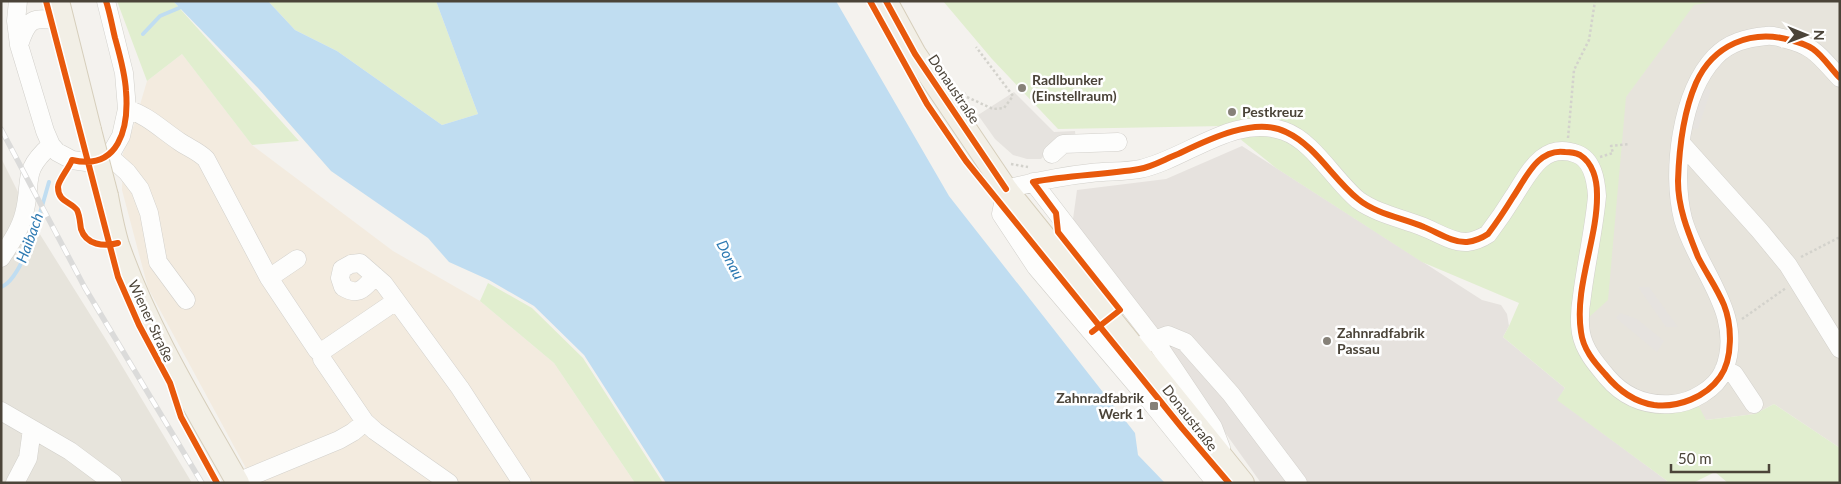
<svg xmlns="http://www.w3.org/2000/svg" width="1841" height="484" viewBox="0 0 1841 484" font-family="Lato,sans-serif">
  <style>
    .residential { fill: #e7e4dc }
    .commercial { fill: #f3ebdf }
    .industrial { fill: #e6e2de }
    .green { fill: #e1eecf }
    .parking { fill: #e6e3df }
    .water { fill: #c0ddf1 }
    .lines { fill: none; stroke-linecap: round; stroke-linejoin: round }
    .stream { stroke: #c0ddf1; stroke-width: 4 }
    .minor-casing { stroke: #d2d0cb; stroke-width: 19 }
    .major-casing { stroke: #d6cebb; stroke-width: 24 }
    .path { stroke: #d3d2cc; stroke-width: 2.5; stroke-dasharray: 2.5 2.5; stroke-linecap: butt }
    .minor { stroke: #fdfdfc; stroke-width: 18 }
    .major { stroke: #f2efe6; stroke-width: 22 }
    .rail-casing { stroke: #dbdbda; stroke-width: 5.5 }
    .rail { stroke: #fff; stroke-width: 4; stroke-dasharray: 11; stroke-linecap: butt }
    .major-bridge-casing { stroke: #d6cebb; stroke-width: 24; stroke-linecap: butt }
    .major-bridge { stroke: #f2efe6; stroke-width: 22 }
    .cycleway-casing { stroke: #fff; stroke-width: 9 }
    .cycleway { stroke: #e8590c; stroke-width: 6 }
    .poi-dot { fill: #868178; stroke: #fff; stroke-width: 2 }
    .labels { text-anchor: middle; stroke-width: 5; stroke-linejoin: round; paint-order: stroke }
    .poi-label { font-size: 14px; font-weight: bold; fill: #4b4439; stroke: #fff; text-anchor: start }
    .street-label { font-size: 14px; fill: #4b4439; stroke: #fff }
    .water-label { font-size: 15px; font-style: italic; fill: #2e7ab2; stroke: #fff }
  </style>
  <rect width="100%" height="100%" fill="#f4f2ee"/>
  <path class="residential" d="M 1703,1 L 1840,1 L 1840,448 L 1774,404 L 1755,414 L 1706,420 L 1642,407 L 1577,329 L 1624,99 L 1695,2 Z
    M 1,158 L 36,228 L 113,351 L 192,483 L 1,483 Z"/>
  <path class="commercial" d="M 182,54 L 252,145 L 393,251 L 480,301 L 554,363 L 635,483 L 254,483 L 148,288 L 122,190 L 123,153 L 134,125 L 147,81 Z"/>
  <path class="industrial" d="M 1242,146 L 1482,300 L 1501,305 L 1507,314 L 1509,326 L 1503,337 L 1565,388 L 1558,400 L 1670,483 L 1261,483 L 1073,219 L 1077,190 L 1166,179 Z"/>
  <path class="green" d="M 117,1 L 173,1 L 299,141 L 252,145 L 182,54 L 147,81 Z
    M 268,1 L 436,1 L 478,114 L 442,125 L 337,51 L 295,30 Z
    M 943,1 L 1716,1 L 1694,5 L 1626,97 L 1608,300 L 1577,328 L 1619,397 L 1697,403 L 1706,420 L 1755,414 L 1774,404 L 1840,448 L 1840,483 L 1728,483 L 1715,472 L 1693,483 L 1670,483 L 1557,400 L 1565,388 L 1503,337 L 1509,326 L 1519,303 L 1422,262 L 1276,168 L 1224,126 L 1058,129 L 992,59 Z
    M 488,283 L 532,308 L 583,358 L 663,483 L 635,483 L 554,363 L 480,301 Z"/>
  <path class="parking" d="M 1702,86 L 1711,90 L 1698,129 L 1688,128 Z
    M 1014,92 L 1054,132 L 1075,131 L 1076,141 L 1056,143 L 1041,159 L 1027,159 L 1013,155 L 995,139 L 978,115 Z
    M 1638,287 L 1649,287 L 1678,327 L 1666,327 Z
    M 1620,313 L 1637,319 L 1664,341 L 1657,352 L 1616,318 Z"/>
  <path class="water" d="M 173,1 L 268,1 L 295,30 L 337,51 L 442,125 L 478,114 L 436,1 L 836,1 L 949,196 L 1135,433 L 1138,455 L 1165,483 L 666,483 L 584,355 L 534,306 L 489,280 L 449,262 L 428,238 L 331,171 L 258,88 Z"/>
  <g class="lines">
    <path class="stream" d="M 143,34 L 160,16 L 179,8
      M 1,287 C 24,279 42,205 49,182"/>
    <g class="minor-casing">
      <path id="minor" d="M 18,1 L 16,21 L 19,45 L 45,131 L 51,145 L 57,152 L 72,160 L 86,162 L 103,159 L 113,150 L 121,136 L 127,109 L 124,73 L 106,1
        M 19,45 C 29,15 34,18 63,21
        M 127,109 C 147,115 162,130 180,142 C 189,148 198,151 206,159 L 269,278 L 317,350 L 322,355
        M 1681,143 L 1760,231 L 1788,265 L 1840,349
        M 1052,154 L 1063,144 L 1118,142
        M 109,156 L 127,172 L 140,189 L 149,213 L 158,262 L 186,300
        M 1033,182 L 1154,339 L 1213,427 L 1221,448
        M 1,258 C 10,244 20,230 24,214 C 33,181 20,172 51,145
        M 375,276 C 364,288 359,297 343,287 L 340,278 L 342,269 L 351,264 L 360,263 L 384,284 L 460,388 L 522,483
        M 269,278 L 297,259
        M 396,301 L 324,350 L 322,355 L 322,359 L 365,422 L 375,431 L 449,483
        M 1144,344 L 1168,335 L 1185,342 L 1231,394 L 1298,483
        M 1724,369 L 1734,374 L 1754,404
        M 1,411 L 70,451 L 113,483
        M 237,482 L 339,440 L 353,432 L 365,422
        M 15,483 L 28,458 L 32,429
        M 1216,483 L 1154,406 L 1036,267 L 1001,214 L 1006,189 C 1034,182 1062,176 1091,173 C 1107,171 1125,172 1140,169 C 1187,159 1234,113 1284,131 C 1313,141 1334,180 1358,200 C 1376,213 1400,218 1421,226 C 1435,231 1452,243 1467,242 C 1475,241 1482,238 1488,234 C 1497,222 1506,209 1514,196 C 1529,173 1543,141 1577,154 C 1593,160 1596,181 1597,196 C 1594,230 1586,263 1582,296 C 1580,308 1579,322 1581,333 C 1584,350 1596,364 1607,377 C 1624,397 1646,406 1672,404 C 1691,403 1716,389 1724,370 C 1746,314 1697,270 1683,219 C 1671,172 1681,93 1715,57 C 1729,42 1747,38 1766,36 C 1773,35 1779,37 1786,39 C 1815,46 1820,57 1840,78"/>
    </g>
    <g class="major-casing">
      <path id="major" d="M 58,1 L 90,130
        M 886,1 L 915,54 L 1006,189 L 1243,483
        M 107,196 C 110,212 113,229 118,245 C 147,329 194,405 238,483"/>
    </g>
    <path class="path" d="M 964,93 L 967,97 L 993,109 L 1004,108 L 1013,96 L 976,47
      M 1568,138 L 1574,70 L 1589,40 L 1595,1
      M 1600,157 L 1613,153 L 1611,146 L 1629,144
      M 1011,164 L 1028,167
      M 1801,257 L 1840,237
      M 1742,319 L 1786,288"/>
    <use href="#minor" class="minor"/>
    <use href="#major" class="major"/>
    <g class="rail-casing">
      <path id="rail" d="M 1,129 L 85,288 L 202,483"/>
    </g>
    <use href="#rail" class="rail"/>
    <g class="major-bridge-casing">
      <path id="major-bridge" d="M 90,130 L 107,196"/>
    </g>
    <use href="#major-bridge" class="major-bridge"/>
    <g class="cycleway-casing">
      <path id="cycleway" d="M 46,1 L 118,277 L 139,325 L 170,383 L 181,417 L 217,483
        M 106,1 C 110,13 112,26 115,38 C 120,56 125,73 126,91 C 129,128 119,171 72,160 C 69,168 58,181 58,187 C 58,202 70,201 77,210 C 80,216 80,224 81,229 C 86,245 104,247 118,243
        M 870,1 L 927,104 L 966,161 L 1182,428 L 1229,483
        M 886,1 L 915,54 L 1006,189
        M 1092,332 L 1120,310 L 1058,232 L 1056,213 L 1033,182 C 1068,175 1104,175 1139,169 C 1152,167 1165,159 1178,154 C 1207,140 1255,116 1286,132 C 1316,146 1333,179 1358,199 C 1376,214 1403,218 1424,227 C 1437,232 1453,243 1467,242 C 1475,241 1482,238 1488,234 C 1497,222 1505,210 1513,197 C 1526,178 1538,148 1565,152 C 1570,152 1576,153 1580,155 C 1593,163 1597,180 1597,194 C 1598,238 1574,287 1581,332 C 1583,349 1594,362 1605,374 C 1618,390 1634,402 1654,405 C 1678,408 1706,397 1720,377 C 1733,359 1732,325 1724,305 C 1717,288 1706,273 1698,257 C 1688,232 1678,208 1678,181 C 1679,149 1683,113 1696,83 C 1713,45 1751,29 1790,40 C 1798,42 1806,44 1813,49 C 1823,56 1831,69 1840,78"/>
    </g>
    <use href="#cycleway" class="cycleway"/>
  </g>
  <g class="poi-dot">
    <circle cx="1022" cy="88" r="5"/>
    <circle cx="1232" cy="112" r="5"/>
    <circle cx="1327" cy="341" r="5"/>
    <rect x="1149" y="401" width="10" height="10" rx="2.5"/>
  </g>
  <g class="labels">
    <g class="poi-label">
      <text x="1032" y="85">Radlbunker<tspan x="1032" dy="16">(Einstellraum)</tspan></text>
      <text x="1242" y="117">Pestkreuz</text>
      <text x="1337" y="338">Zahnradfabrik<tspan x="1337" dy="16">Passau</tspan></text>
      <text x="1144" y="403" text-anchor="end">Zahnradfabrik<tspan x="1144" dy="16">Werk 1</tspan></text>
    </g>
    <g class="street-label">
      <text transform="translate(954 89) rotate(56)" y="5">Donaustraße</text>
      <text transform="translate(151 321) rotate(65)" y="5">Wiener Straße</text>
      <text transform="translate(1190 418) rotate(52)" y="5">Donaustraße</text>
    </g>
    <g class="water-label">
      <text transform="translate(30 238) rotate(-70)" y="5">Haibach</text>
      <text transform="translate(730 260) rotate(63)" y="5">Donau</text>
    </g>
  </g>
  <rect width="1841" height="484" fill="none" stroke="#4b4439" stroke-width="5"/>
  <g transform="translate(1806 35) rotate(91)" stroke="#ffffff" stroke-width="4" paint-order="stroke">
  <path d="M0-4L9 19L0 12L-9 19Z" fill="#4b4439"/>
  <text y="-8" font-size="14" font-weight="bold" text-anchor="middle" fill="#4b4439">N</text>
  </g>
  <path d="M1671 464v8h98v-8" fill="none" stroke="#4b4439" stroke-width="2.5"/>
  <text x="1678" y="464" font-size="15" fill="#4b4439" stroke="#ffffff" stroke-width="4" paint-order="stroke">50 m</text>
</svg>
